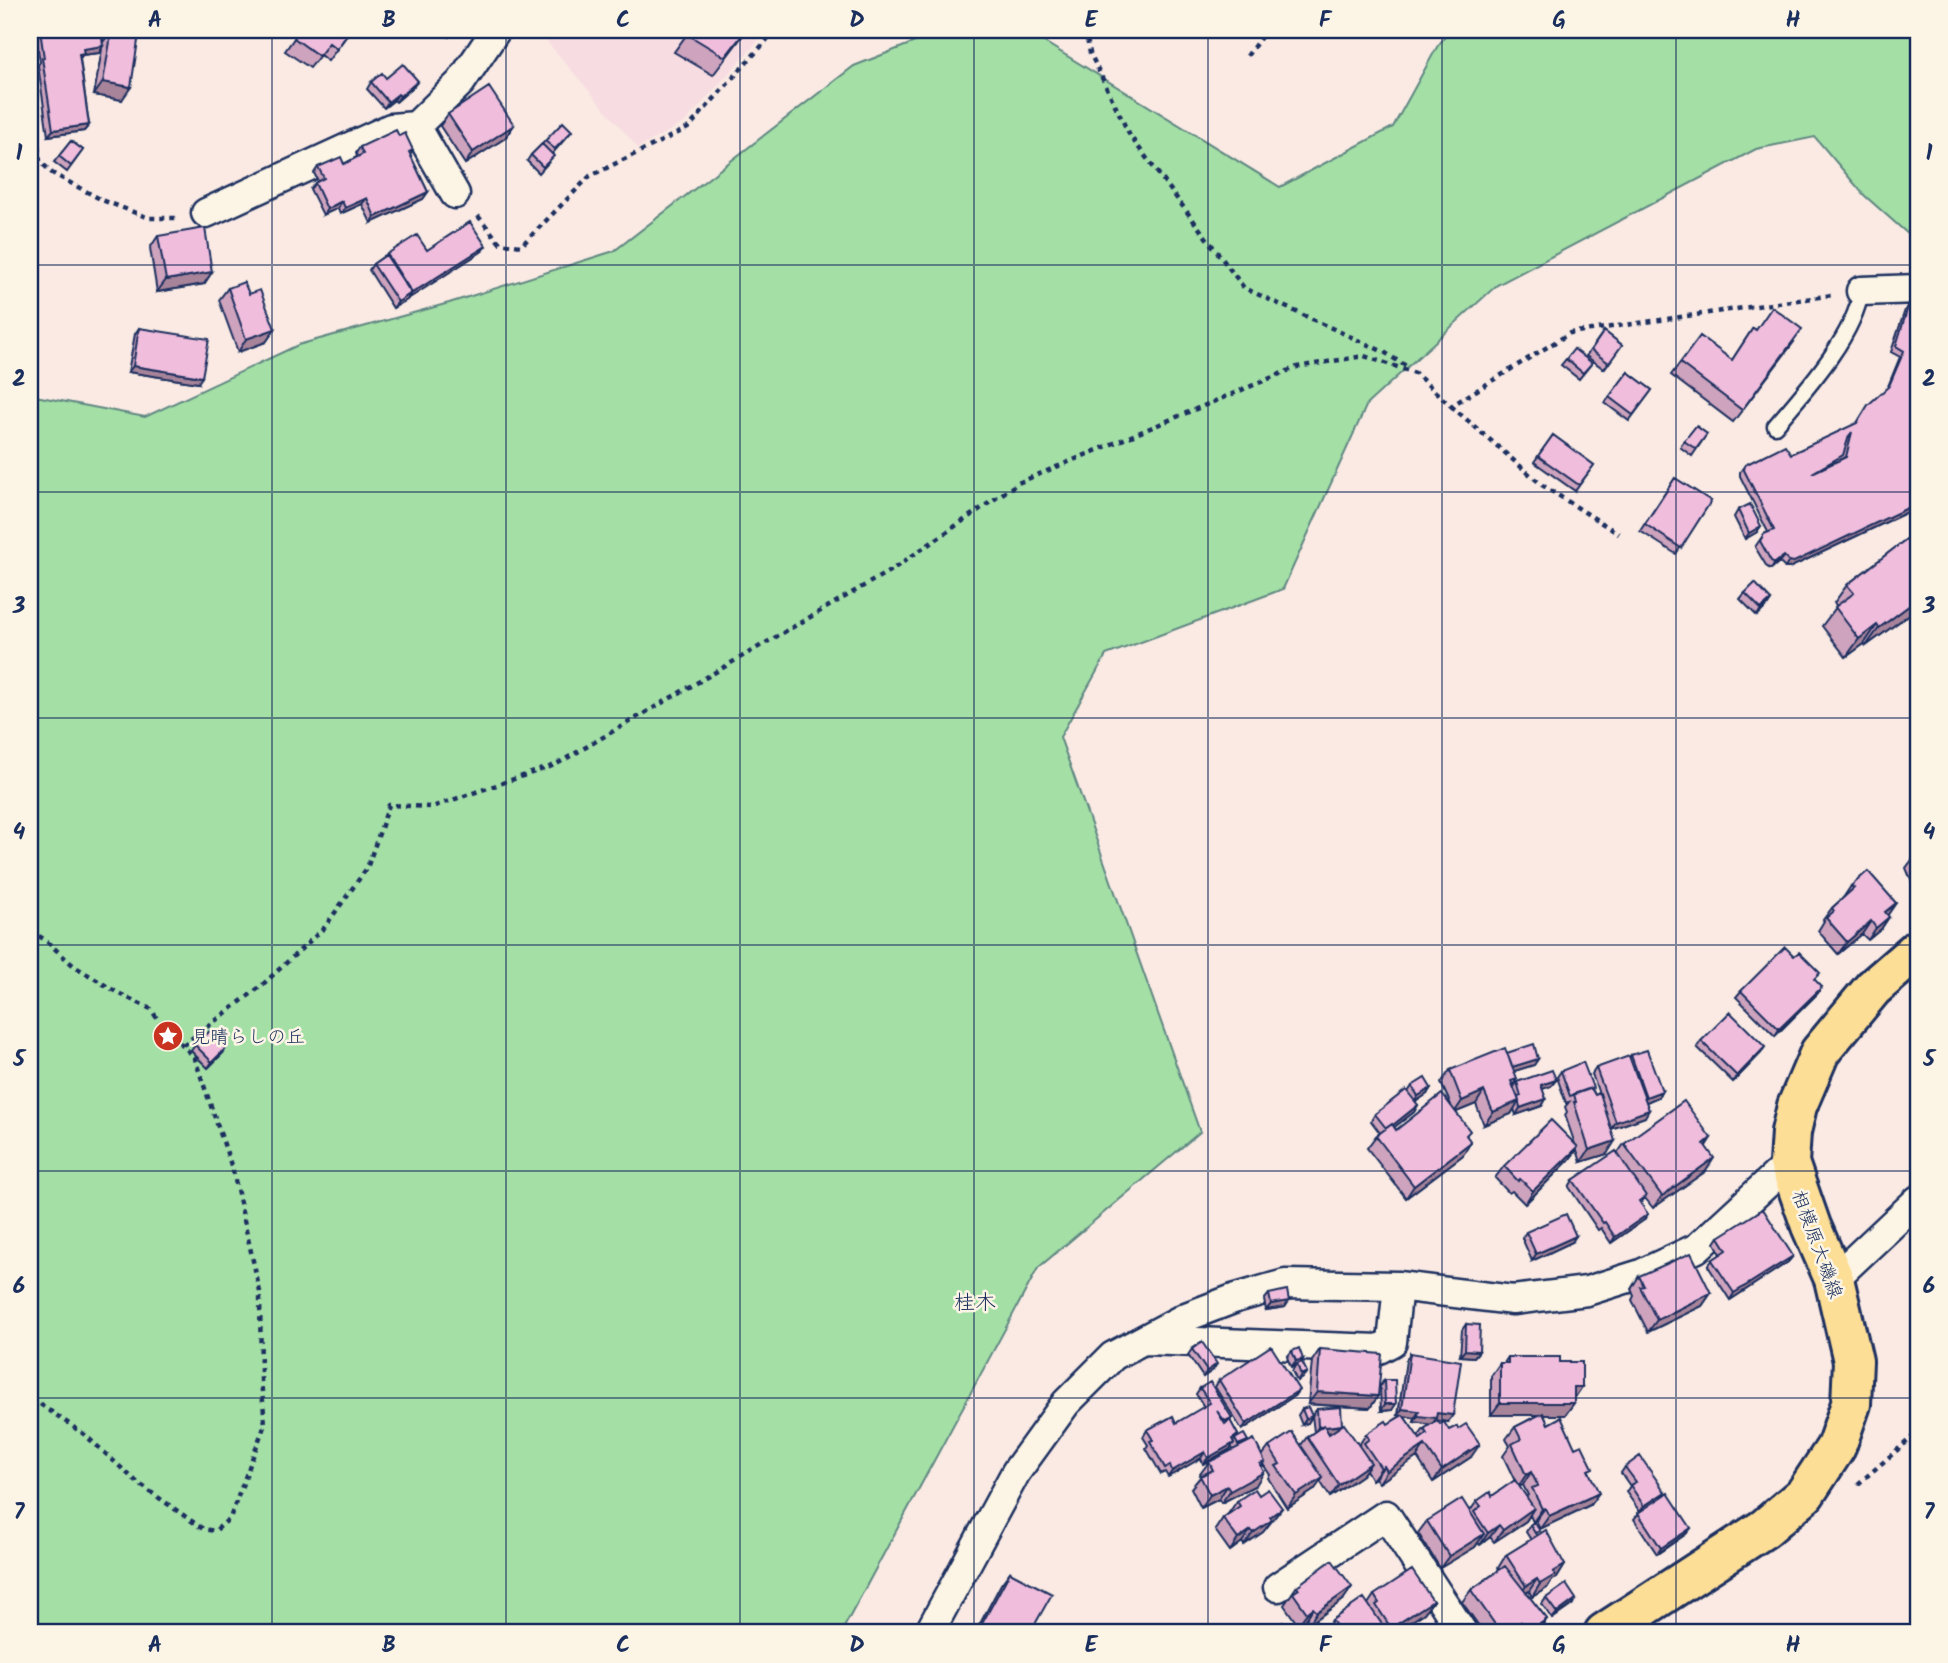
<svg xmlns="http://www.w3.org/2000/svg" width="1948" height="1663" viewBox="0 0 1948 1663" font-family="Kalam,'Klee One',sans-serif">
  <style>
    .built { fill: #f7dce1 }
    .green { fill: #a4dfa6; stroke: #608782; stroke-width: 2 }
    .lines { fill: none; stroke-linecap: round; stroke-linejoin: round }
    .lane-casing { stroke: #1b2f5e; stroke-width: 19 }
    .street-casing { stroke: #1b2f5e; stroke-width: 33 }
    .primary-casing { stroke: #1b2f5e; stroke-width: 44 }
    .path { stroke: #1b2f5e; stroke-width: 4.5; stroke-dasharray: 5 5; stroke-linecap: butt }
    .lane { stroke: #fcf5e5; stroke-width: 14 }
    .street { stroke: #fcf5e5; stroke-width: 28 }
    .primary { stroke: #fdde96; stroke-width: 38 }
    .wall { fill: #cea3bd; stroke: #1b2f5e; stroke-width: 2; fill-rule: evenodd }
    .shaded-wall { fill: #a8849a; stroke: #1b2f5e; stroke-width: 2 }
    .building { fill: #f0bddc; stroke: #1b2f5e; stroke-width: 2; fill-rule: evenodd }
    .grid { fill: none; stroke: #1b2f5e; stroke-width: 2; stroke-opacity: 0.55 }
    .labels { text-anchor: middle; stroke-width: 5; stroke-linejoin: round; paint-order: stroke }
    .poi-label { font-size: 19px; fill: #1b2f5e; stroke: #fcf5e5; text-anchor: start }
    .street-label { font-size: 19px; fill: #1b2f5e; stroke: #fcf5e5 }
    .neighbourhood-label { font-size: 21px; fill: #1b2f5e; stroke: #fcf5e5 }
    .neatline { fill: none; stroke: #1b2f5e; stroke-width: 2.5 }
    .grid-label { font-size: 23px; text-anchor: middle; font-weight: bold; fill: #1b2f5e }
  </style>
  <rect width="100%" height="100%" fill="#faeae3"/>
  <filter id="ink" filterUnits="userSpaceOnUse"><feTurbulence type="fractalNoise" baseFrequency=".0143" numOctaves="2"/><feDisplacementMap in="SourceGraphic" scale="14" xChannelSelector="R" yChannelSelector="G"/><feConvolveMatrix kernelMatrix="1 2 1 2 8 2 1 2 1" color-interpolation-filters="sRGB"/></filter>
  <g filter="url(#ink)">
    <path class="built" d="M 537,30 L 764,30 L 758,41 L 685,122 L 638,148 Z"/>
    <path class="green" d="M 1450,30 L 1918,30 L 1918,243 L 1864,195 L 1815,137 L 1756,149 L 1497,285 L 1367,404 L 1283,589 L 1106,655 L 1060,737 L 1200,1132 L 1038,1268 L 841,1633 L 30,1633 L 30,395 L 145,417 L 298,345 L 449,303 L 614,251 L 854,66 L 925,38 L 1028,32 L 1280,187 L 1393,127 L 1437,47 Z"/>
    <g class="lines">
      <g class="lane-casing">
        <path id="lane" d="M 1775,426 C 1804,392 1855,336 1861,291"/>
      </g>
      <g class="street-casing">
        <path id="street" d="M 416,126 L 455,194
          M 206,213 L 391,128 L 416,126 L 461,82 L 496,30
          M 1861,291 L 1918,289
          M 1834,1279 L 1918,1200
          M 1146,1340 L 1379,1349 L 1392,1342 L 1398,1286
          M 1278,1587 L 1386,1515 L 1463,1633
          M 929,1633 L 1016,1472 L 1066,1403 L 1113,1356 L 1186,1317 L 1236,1298 L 1285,1284 L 1398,1286 L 1513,1300 L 1587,1291 L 1641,1274 L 1697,1248 L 1789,1163"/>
      </g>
      <g class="primary-casing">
        <path id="primary" d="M 1604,1633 L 1765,1528 L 1805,1494 L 1836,1447 L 1851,1404 L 1853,1361 L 1834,1279 L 1811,1226 L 1789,1163 L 1791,1132 L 1797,1106 L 1820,1052 L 1873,988 L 1918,949"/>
      </g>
      <path class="path" d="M 1085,30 L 1090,53 L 1130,136 L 1244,288 L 1384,352 L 1409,368
        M 1247,56 L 1266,30
        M 30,77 L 40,161 L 52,173 L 102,200 L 149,218 L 177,218
        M 478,216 L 500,243 L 521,246 L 590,176 L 688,128 L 766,41 L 773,30
        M 1451,406 L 1542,485 L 1619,534
        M 30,931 L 44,939 L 74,966 L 118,993 L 151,1009 L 168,1036 L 183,1045 L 195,1059 L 233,1171 L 260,1292 L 261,1380 L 265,1424 L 230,1518 L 215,1531 L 203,1529 L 138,1483 L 85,1435 L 30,1397
        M 183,1045 L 260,987 L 324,928 L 367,868 L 389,805 L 432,807 L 555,765 L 893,569 L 1018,483 L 1297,367 L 1364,356 L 1415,373 L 1451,406 L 1570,333 L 1833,295
        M 1858,1484 L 1918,1432"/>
      <use href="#lane" class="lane"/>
      <use href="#street" class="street"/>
      <use href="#primary" class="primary"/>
    </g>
    <path class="wall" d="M 35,30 L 101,30 L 103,42 L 112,30 L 122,100 L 94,95 L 102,49 L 99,53 L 82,55 L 80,59 L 89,125 L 84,131 L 48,136 L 38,65 L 40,62 Z
      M 300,30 L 351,30 L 328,61 L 320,55 L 310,68 L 285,51 Z
      M 438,30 L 454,30 L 449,37 Z
      M 690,30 L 747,30 L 713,75 L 674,52 Z
      M 386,78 L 413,87 L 396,102 L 394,100 L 384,108 L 367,89 L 371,82 Z
      M 448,114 L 514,125 L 505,138 L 465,164 L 440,126 Z
      M 572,131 L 552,154 L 549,162 L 539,173 L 527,161 L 531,155 L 545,141 Z
      M 399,136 L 413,150 L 410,155 L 428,192 L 423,199 L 371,223 L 362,204 L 340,214 L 338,208 L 323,215 L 310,189 L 315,183 L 318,181 L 314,173 L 318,167 L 344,164 L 357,157 L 356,153 L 360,147 Z
      M 71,141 L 83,150 L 67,172 L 54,162 Z
      M 158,236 L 212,272 L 204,284 L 157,292 L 150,248 Z
      M 427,250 L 481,252 L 393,308 L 369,270 L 373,264 L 387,254 Z
      M 228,288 L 249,294 L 275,329 L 266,342 L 238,352 L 219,300 Z
      M 1918,302 L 1918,507 L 1789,568 L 1785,568 L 1779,562 L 1771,569 L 1767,567 L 1755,547 L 1764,534 L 1768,532 L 1740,476 L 1740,472 L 1745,465 L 1791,454 L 1856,424 L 1887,389 L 1900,357 L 1891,352 L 1905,310 L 1909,304 Z
      M 139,328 L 198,383 L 128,372 L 135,334 Z
      M 1753,328 L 1756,330 L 1794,342 L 1733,422 L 1671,375 L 1680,363 L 1732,360 Z
      M 1604,331 L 1622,345 L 1604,369 L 1586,356 Z
      M 1566,359 L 1592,363 L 1579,379 L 1561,365 Z
      M 1628,372 L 1652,390 L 1629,421 L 1605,403 Z
      M 1696,426 L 1707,434 L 1692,456 L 1680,447 Z
      M 1553,435 L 1594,465 L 1575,491 L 1534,462 Z
      M 1675,478 L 1711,501 L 1676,554 L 1640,531 Z
      M 1738,510 L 1757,532 L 1745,539 L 1734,517 Z
      M 1918,530 L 1918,617 L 1916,618 L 1911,613 L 1866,646 L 1864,644 L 1846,657 L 1822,626 L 1837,606 L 1834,603 L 1847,585 Z
      M 1745,593 L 1771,600 L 1767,606 L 1757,616 L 1740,599 Z
      M 1918,854 L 1918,897 L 1906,868 L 1915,856 Z
      M 1851,886 L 1889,917 L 1881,929 L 1868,940 L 1862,934 L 1838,954 L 1818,931 L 1824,921 L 1823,920 L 1832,908 L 1843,898 Z
      M 1794,956 L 1815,980 L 1818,993 L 1775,1036 L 1736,997 L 1741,991 Z
      M 1701,1041 L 1761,1053 L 1733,1082 L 1697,1047 Z
      M 195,1045 L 223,1053 L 208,1068 L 191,1051 Z
      M 1507,1053 L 1538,1059 L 1534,1065 L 1514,1071 L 1517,1079 L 1513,1085 L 1514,1087 L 1517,1082 L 1556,1080 L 1551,1086 L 1542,1089 L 1546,1099 L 1542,1106 L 1516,1115 L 1514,1109 L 1511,1114 L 1484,1125 L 1476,1104 L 1456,1112 L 1467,1136 L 1463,1155 L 1406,1198 L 1367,1148 L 1376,1136 L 1380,1133 L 1371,1121 L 1375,1114 L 1408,1092 L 1412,1086 L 1427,1094 L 1415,1102 L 1418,1105 L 1414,1112 L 1394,1127 L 1396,1130 L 1451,1105 L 1441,1083 L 1450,1070 Z
      M 1631,1055 L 1658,1097 L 1646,1102 L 1645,1117 L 1611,1129 L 1607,1154 L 1581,1162 L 1577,1150 L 1569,1160 L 1525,1204 L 1512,1191 L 1509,1193 L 1495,1178 L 1504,1166 L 1575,1144 L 1565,1115 L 1567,1112 L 1565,1107 L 1569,1102 L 1566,1103 L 1557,1077 L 1561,1071 L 1592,1089 L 1595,1095 L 1599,1094 L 1592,1074 L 1596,1068 L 1630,1057 Z
      M 1711,1138 L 1706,1146 L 1706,1171 L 1653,1208 L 1645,1198 L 1641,1203 L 1644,1220 L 1611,1243 L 1601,1228 L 1598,1230 L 1569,1187 L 1573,1180 L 1617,1154 L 1624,1144 Z
      M 1526,1232 L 1572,1242 L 1532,1261 L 1522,1238 Z
      M 1719,1237 L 1793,1256 L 1788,1262 L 1730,1300 L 1708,1266 L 1712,1260 L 1721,1254 L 1715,1243 Z
      M 1639,1276 L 1711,1293 L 1702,1306 L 1648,1332 L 1632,1300 L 1634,1296 L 1631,1289 Z
      M 1269,1294 L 1289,1301 L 1285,1307 L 1266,1310 L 1264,1300 Z
      M 1466,1324 L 1479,1351 L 1474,1357 L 1460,1356 L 1462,1330 Z
      M 1192,1349 L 1213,1370 L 1203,1377 L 1188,1355 Z
      M 1320,1349 L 1378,1396 L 1370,1408 L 1308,1404 L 1312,1361 Z
      M 1292,1351 L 1300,1363 L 1302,1378 L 1297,1381 L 1292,1371 L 1295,1366 L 1291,1367 L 1287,1357 Z
      M 1410,1353 L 1448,1422 L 1435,1420 L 1433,1423 L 1440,1424 L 1449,1430 L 1471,1457 L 1433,1482 L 1417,1457 L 1379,1483 L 1375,1478 L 1372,1480 L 1366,1470 L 1362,1475 L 1330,1497 L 1320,1481 L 1314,1490 L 1287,1508 L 1268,1478 L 1270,1475 L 1263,1464 L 1256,1485 L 1221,1503 L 1219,1499 L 1201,1508 L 1191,1488 L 1201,1476 L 1200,1474 L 1209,1462 L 1233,1450 L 1231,1446 L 1230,1449 L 1203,1464 L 1201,1458 L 1168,1477 L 1165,1472 L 1161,1474 L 1146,1448 L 1148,1445 L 1143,1437 L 1147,1430 L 1176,1423 L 1204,1407 L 1196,1394 L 1200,1388 L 1232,1418 L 1230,1421 L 1238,1435 L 1233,1442 L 1235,1439 L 1248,1441 L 1262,1456 L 1269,1447 L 1301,1445 L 1307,1437 L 1314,1432 L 1312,1415 L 1317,1409 L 1342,1425 L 1359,1445 L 1366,1434 L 1388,1424 L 1402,1415 L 1398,1415 L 1406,1360 ZM 1404,1416 L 1415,1418 L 1414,1422 L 1431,1424 L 1424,1429 L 1418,1437 Z
      M 1508,1357 L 1560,1362 L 1574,1399 L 1574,1403 L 1565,1415 L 1544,1415 L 1548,1424 L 1575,1448 L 1590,1473 L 1590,1505 L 1540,1529 L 1536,1520 L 1533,1522 L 1530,1515 L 1526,1521 L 1494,1542 L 1490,1537 L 1480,1545 L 1478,1543 L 1475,1547 L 1440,1568 L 1418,1533 L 1427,1521 L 1470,1511 L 1477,1501 L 1492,1496 L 1515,1481 L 1503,1456 L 1510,1446 L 1506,1439 L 1515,1427 L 1538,1415 L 1491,1415 L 1491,1376 L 1500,1363 L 1504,1363 ZM 1523,1485 L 1528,1495 L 1526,1497 L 1519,1486 Z
      M 1219,1380 L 1294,1396 L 1242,1430 L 1215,1387 Z
      M 1384,1380 L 1392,1410 L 1381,1411 L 1380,1386 Z
      M 1302,1409 L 1312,1416 L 1308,1423 L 1302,1425 L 1298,1415 Z
      M 1625,1467 L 1661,1498 L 1691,1528 L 1686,1534 L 1657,1554 L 1634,1519 L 1640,1512 L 1626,1492 L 1630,1486 L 1621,1473 Z
      M 1259,1495 L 1282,1508 L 1263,1532 L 1244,1545 L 1242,1542 L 1230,1551 L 1215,1530 L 1223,1518 L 1228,1514 L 1237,1501 Z
      M 1534,1522 L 1536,1536 L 1565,1565 L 1557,1578 L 1552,1580 L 1547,1588 L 1532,1597 L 1529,1591 L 1526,1593 L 1547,1619 L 1538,1631 L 1535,1633 L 1484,1633 L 1462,1602 L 1471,1590 L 1499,1570 L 1498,1568 L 1506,1555 L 1531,1540 L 1526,1532 L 1530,1525 Z
      M 1010,1572 L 1030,1633 L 975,1633 L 1001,1584 Z
      M 1297,1586 L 1343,1600 L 1308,1625 L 1305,1621 L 1298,1625 L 1284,1605 Z
      M 1374,1595 L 1433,1601 L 1424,1613 L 1394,1633 L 1324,1633 L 1332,1620 L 1368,1604 Z
      M 1546,1598 L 1572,1605 L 1552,1619 L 1542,1604 Z"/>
    <path class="shaded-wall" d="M 103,46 L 99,53 L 82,55 L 80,59 L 79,54 L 83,49 Z
      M 418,81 L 413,87 L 396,102 L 400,96 Z
      M 103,82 L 131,87 L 122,100 L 94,95 Z
      M 398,94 L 394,100 L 384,108 L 388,102 Z
      M 89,125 L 84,131 L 48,136 L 53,130 Z
      M 514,125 L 505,138 L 465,164 L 473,152 Z
      M 428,192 L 423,199 L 371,223 L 375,217 Z
      M 367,198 L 362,204 L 340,214 L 345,208 Z
      M 342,201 L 338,208 L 323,215 L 327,209 Z
      M 486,246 L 481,252 L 408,299 L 412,293 Z
      M 212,272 L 204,284 L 157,292 L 166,280 Z
      M 411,293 L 407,300 L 393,308 L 398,302 Z
      M 275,329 L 266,342 L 238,352 L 246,339 Z
      M 133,366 L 202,377 L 198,383 L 128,372 Z
      M 1918,503 L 1918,507 L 1789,568 L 1785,568 L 1789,561 Z
      M 1761,526 L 1757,532 L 1745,539 L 1749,533 Z
      M 1784,556 L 1779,562 L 1771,569 L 1775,563 Z
      M 1918,599 L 1918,603 L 1911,613 L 1866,646 L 1879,628 Z
      M 1771,600 L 1767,606 L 1757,616 L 1761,609 Z
      M 1877,625 L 1864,644 L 1846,657 L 1859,639 Z
      M 1896,903 L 1887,916 L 1885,912 Z
      M 1889,917 L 1881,929 L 1868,940 L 1876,928 Z
      M 1871,921 L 1862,934 L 1838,954 L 1847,942 Z
      M 1822,987 L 1818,993 L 1775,1036 L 1779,1029 Z
      M 227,1047 L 223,1053 L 208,1068 L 212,1062 Z
      M 1765,1047 L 1761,1053 L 1733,1082 L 1737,1076 Z
      M 1538,1059 L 1534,1065 L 1505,1074 L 1509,1068 Z
      M 1556,1080 L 1551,1086 L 1537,1091 L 1541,1085 Z
      M 1431,1088 L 1427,1094 L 1414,1103 L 1418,1096 Z
      M 1484,1091 L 1476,1104 L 1454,1113 L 1462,1101 Z
      M 1662,1091 L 1658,1097 L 1642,1104 L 1646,1097 Z
      M 1546,1099 L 1542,1106 L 1516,1115 L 1520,1108 Z
      M 1519,1101 L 1511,1114 L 1484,1125 L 1493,1112 Z
      M 1418,1105 L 1414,1112 L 1383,1136 L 1387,1130 Z
      M 1649,1110 L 1645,1117 L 1611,1129 L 1616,1122 Z
      M 1615,1141 L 1607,1154 L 1581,1162 L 1589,1150 Z
      M 1471,1142 L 1463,1155 L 1406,1198 L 1414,1186 Z
      M 1578,1147 L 1569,1160 L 1525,1204 L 1533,1191 Z
      M 1714,1158 L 1706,1171 L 1653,1208 L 1662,1196 Z
      M 1648,1214 L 1644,1220 L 1611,1243 L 1615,1237 Z
      M 1576,1236 L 1572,1242 L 1532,1261 L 1536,1254 Z
      M 1793,1256 L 1788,1262 L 1730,1300 L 1734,1293 Z
      M 1711,1293 L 1702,1306 L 1648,1332 L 1657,1320 Z
      M 1289,1301 L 1285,1307 L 1266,1310 L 1271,1304 Z
      M 1465,1350 L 1479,1351 L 1474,1357 L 1460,1356 Z
      M 1303,1359 L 1298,1365 L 1297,1364 L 1291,1367 L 1296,1361 Z
      M 1217,1364 L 1213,1370 L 1203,1377 L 1207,1371 Z
      M 1307,1372 L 1302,1378 L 1297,1381 L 1301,1375 Z
      M 1574,1387 L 1582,1387 L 1574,1399 Z
      M 1299,1390 L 1294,1396 L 1242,1430 L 1246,1424 Z
      M 1317,1392 L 1378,1396 L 1370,1408 L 1308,1404 Z
      M 1500,1403 L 1574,1403 L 1565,1415 L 1491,1415 Z
      M 1385,1404 L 1396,1404 L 1392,1410 L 1381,1411 Z
      M 1402,1409 L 1419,1411 L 1415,1418 L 1398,1415 Z
      M 1437,1413 L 1453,1415 L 1448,1422 L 1435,1420 L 1432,1425 L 1414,1422 L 1418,1416 Z
      M 1312,1416 L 1308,1423 L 1302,1425 L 1306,1419 Z
      M 1342,1426 L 1338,1432 L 1314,1434 L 1318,1427 Z
      M 1234,1443 L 1230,1449 L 1203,1464 L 1208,1458 Z
      M 1480,1444 L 1471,1457 L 1433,1482 L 1442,1470 Z
      M 1425,1445 L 1417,1457 L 1379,1483 L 1387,1471 Z
      M 1205,1452 L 1201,1458 L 1168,1477 L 1172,1471 Z
      M 1371,1463 L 1362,1475 L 1330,1497 L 1339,1485 Z
      M 1384,1466 L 1375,1478 L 1372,1480 L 1381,1468 Z
      M 1264,1472 L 1256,1485 L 1221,1503 L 1230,1491 Z
      M 1531,1472 L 1523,1485 L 1518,1487 L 1526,1475 Z
      M 1323,1478 L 1314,1490 L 1287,1508 L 1296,1495 Z
      M 1227,1486 L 1219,1499 L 1201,1508 L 1210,1495 Z
      M 1665,1492 L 1660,1499 L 1640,1512 L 1644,1506 Z
      M 1599,1493 L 1590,1505 L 1540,1529 L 1549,1516 Z
      M 1282,1508 L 1263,1532 L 1244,1545 L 1253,1533 L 1270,1517 Z
      M 1534,1508 L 1526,1521 L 1494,1542 L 1503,1530 Z
      M 1545,1508 L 1536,1520 L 1533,1522 L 1542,1509 Z
      M 1499,1525 L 1490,1537 L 1480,1545 L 1488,1533 Z
      M 1691,1528 L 1686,1534 L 1657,1554 L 1661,1548 Z
      M 1251,1530 L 1242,1542 L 1230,1551 L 1238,1539 Z
      M 1484,1534 L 1475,1547 L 1440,1568 L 1449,1556 Z
      M 1565,1565 L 1557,1578 L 1552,1580 L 1547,1588 L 1532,1597 L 1540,1584 L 1553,1572 Z
      M 1537,1579 L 1529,1591 L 1517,1599 L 1526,1586 Z
      M 1352,1587 L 1343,1600 L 1308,1625 L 1317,1612 Z
      M 1576,1599 L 1572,1605 L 1552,1619 L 1557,1613 Z
      M 1433,1601 L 1424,1613 L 1394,1633 L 1388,1633 L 1391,1628 Z
      M 1313,1608 L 1305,1621 L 1298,1625 L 1307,1613 Z
      M 1547,1619 L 1538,1631 L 1535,1633 L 1527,1633 Z
      M 1521,1622 L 1513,1633 L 1505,1633 Z"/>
    <path class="building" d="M 40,30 L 101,30 L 103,46 L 83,49 L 84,53 L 79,54 L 89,125 L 53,130 L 42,58 L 44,58 Z
      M 112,30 L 139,34 L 131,87 L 103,82 Z
      M 300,30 L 350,30 L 337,49 L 329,43 L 319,56 L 294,38 Z
      M 690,30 L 746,30 L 725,57 L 687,34 Z
      M 403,64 L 418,81 L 400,96 L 398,94 L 388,102 L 371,82 L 382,73 L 386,78 Z
      M 489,87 L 514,125 L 473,152 L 448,114 Z
      M 563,122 L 572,131 L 555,149 L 545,141 Z
      M 396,130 L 399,136 L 405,133 L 413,150 L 409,152 L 428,192 L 375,217 L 367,198 L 345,208 L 342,201 L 327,209 L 315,183 L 324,178 L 318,167 L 341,157 L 344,164 L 363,154 L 360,147 Z
      M 71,141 L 83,150 L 71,166 L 59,156 Z
      M 542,144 L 554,156 L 543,167 L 531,155 Z
      M 470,222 L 486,246 L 412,293 L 387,254 L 417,235 L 427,250 Z
      M 205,228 L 212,272 L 166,280 L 158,236 Z
      M 386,255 L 411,293 L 398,302 L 373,264 Z
      M 244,282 L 249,294 L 260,290 L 275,329 L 246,339 L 228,288 Z
      M 1915,301 L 1918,302 L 1918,503 L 1794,562 L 1789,561 L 1784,556 L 1775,563 L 1771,561 L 1760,541 L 1764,534 L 1774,530 L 1744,470 L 1745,465 L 1785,445 L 1791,454 L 1857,423 L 1868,405 L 1889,386 L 1904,351 L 1896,346 L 1909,304 ZM 1852,432 L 1846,457 L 1812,473 L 1843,455 L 1849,436 Z
      M 1772,307 L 1802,329 L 1742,410 L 1680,363 L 1700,336 L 1732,360 L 1753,328 L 1756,330 Z
      M 139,328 L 209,339 L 202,377 L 133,366 Z
      M 1604,331 L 1622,345 L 1609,363 L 1591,350 Z
      M 1574,349 L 1592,363 L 1583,373 L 1566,359 Z
      M 1628,372 L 1652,390 L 1633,415 L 1609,397 Z
      M 1696,426 L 1707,434 L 1696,449 L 1684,441 Z
      M 1553,435 L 1594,465 L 1579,485 L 1538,456 Z
      M 1675,478 L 1711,501 L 1681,548 L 1645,524 Z
      M 1750,504 L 1761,526 L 1749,533 L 1738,510 Z
      M 1918,530 L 1918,599 L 1879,628 L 1877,625 L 1859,639 L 1835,607 L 1854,593 L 1847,585 Z
      M 1755,583 L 1771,600 L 1761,609 L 1745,593 Z
      M 1868,871 L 1896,903 L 1885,912 L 1889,917 L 1876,928 L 1871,921 L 1847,942 L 1826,918 L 1834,911 L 1832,908 L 1854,888 L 1851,886 Z
      M 1785,947 L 1794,956 L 1799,952 L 1820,973 L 1814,979 L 1822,987 L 1779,1029 L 1741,991 Z
      M 1730,1012 L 1765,1047 L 1737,1076 L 1701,1041 Z
      M 211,1030 L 227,1047 L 212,1062 L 195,1045 Z
      M 1534,1044 L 1538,1059 L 1512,1067 L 1507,1053 Z
      M 1505,1048 L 1517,1079 L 1511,1081 L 1519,1101 L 1493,1112 L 1484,1091 L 1462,1101 L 1450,1070 Z
      M 1647,1050 L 1662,1091 L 1646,1097 L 1631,1055 Z
      M 1629,1056 L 1649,1110 L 1616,1122 L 1596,1068 Z
      M 1583,1062 L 1593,1088 L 1570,1096 L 1561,1071 Z
      M 1552,1070 L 1556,1080 L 1541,1085 L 1546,1099 L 1520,1108 L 1518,1097 L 1521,1096 L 1517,1082 Z
      M 1425,1078 L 1431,1088 L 1418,1096 L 1412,1086 Z
      M 1591,1088 L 1595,1095 L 1600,1093 L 1615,1141 L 1589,1150 L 1574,1102 L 1576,1102 L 1574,1094 Z
      M 1406,1090 L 1418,1105 L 1393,1125 L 1392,1124 L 1386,1128 L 1375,1114 Z
      M 1442,1094 L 1470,1131 L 1466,1135 L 1471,1142 L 1414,1186 L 1376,1136 L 1392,1124 L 1396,1130 Z
      M 1684,1101 L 1711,1138 L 1704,1144 L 1714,1158 L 1662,1196 L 1624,1144 Z
      M 1551,1120 L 1578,1147 L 1533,1191 L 1520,1179 L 1518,1181 L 1504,1166 Z
      M 1616,1151 L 1646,1196 L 1639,1201 L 1648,1214 L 1615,1237 L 1605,1222 L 1603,1223 L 1573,1180 Z
      M 1763,1209 L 1793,1256 L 1734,1293 L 1712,1260 L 1727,1250 L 1719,1237 Z
      M 1566,1214 L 1576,1236 L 1536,1254 L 1526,1232 Z
      M 1691,1253 L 1711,1293 L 1657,1320 L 1640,1287 L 1644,1286 L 1639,1276 Z
      M 1287,1290 L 1289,1301 L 1271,1304 L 1269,1294 Z
      M 1466,1324 L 1480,1325 L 1479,1351 L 1465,1350 Z
      M 1202,1342 L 1217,1364 L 1207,1371 L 1192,1349 Z
      M 1271,1346 L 1299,1390 L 1246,1424 L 1219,1380 Z
      M 1299,1348 L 1303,1359 L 1296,1361 L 1292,1351 Z
      M 1320,1349 L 1382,1354 L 1378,1396 L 1317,1392 Z
      M 1410,1353 L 1461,1361 L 1453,1415 L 1437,1413 L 1436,1418 L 1418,1416 L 1419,1411 L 1402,1409 Z
      M 1508,1357 L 1560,1357 L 1560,1362 L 1582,1362 L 1582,1387 L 1574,1387 L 1574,1403 L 1500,1403 L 1500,1363 L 1508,1363 Z
      M 1302,1362 L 1307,1372 L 1301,1375 L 1297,1364 Z
      M 1384,1380 L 1395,1380 L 1396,1404 L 1385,1404 Z
      M 1210,1382 L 1232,1418 L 1225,1421 L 1217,1411 L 1225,1424 L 1230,1420 L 1238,1435 L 1232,1439 L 1234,1443 L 1208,1458 L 1205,1452 L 1172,1471 L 1170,1465 L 1165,1468 L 1150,1441 L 1153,1440 L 1147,1430 L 1173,1416 L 1176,1423 L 1210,1403 L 1200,1388 Z
      M 1308,1407 L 1312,1416 L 1306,1419 L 1302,1409 Z
      M 1341,1407 L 1342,1425 L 1325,1427 L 1324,1425 L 1318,1427 L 1317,1409 Z
      M 1543,1413 L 1548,1424 L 1561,1417 L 1575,1448 L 1582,1445 L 1593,1468 L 1588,1470 L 1599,1493 L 1549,1516 L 1545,1508 L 1542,1509 L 1532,1488 L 1538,1486 L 1531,1472 L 1526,1475 L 1512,1444 L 1521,1439 L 1515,1427 Z
      M 1403,1415 L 1420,1439 L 1427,1434 L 1424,1429 L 1437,1420 L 1440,1424 L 1444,1422 L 1449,1430 L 1457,1426 L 1458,1429 L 1466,1424 L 1480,1444 L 1442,1470 L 1425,1445 L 1387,1471 L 1384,1466 L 1381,1468 L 1364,1443 L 1369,1439 L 1366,1434 L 1386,1421 L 1388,1424 Z
      M 1344,1424 L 1371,1463 L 1339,1485 L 1307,1437 L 1324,1425 L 1329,1434 Z
      M 1292,1432 L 1323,1478 L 1296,1495 L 1276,1466 L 1280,1464 L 1269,1447 Z
      M 1244,1434 L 1248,1441 L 1238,1445 L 1235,1439 Z
      M 1254,1439 L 1265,1462 L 1260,1464 L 1264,1472 L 1230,1491 L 1227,1486 L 1210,1495 L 1200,1476 L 1213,1470 L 1209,1462 Z
      M 1640,1456 L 1665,1492 L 1644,1506 L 1630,1485 L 1636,1482 L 1625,1467 Z
      M 1515,1480 L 1534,1508 L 1503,1530 L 1499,1525 L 1488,1533 L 1474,1512 L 1481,1506 L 1477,1501 L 1490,1492 L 1492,1496 Z
      M 1255,1489 L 1259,1495 L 1268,1489 L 1282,1508 L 1270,1517 L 1272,1520 L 1253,1533 L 1251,1530 L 1238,1539 L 1223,1518 L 1240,1506 L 1237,1501 Z
      M 1668,1493 L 1691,1528 L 1661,1548 L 1638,1513 Z
      M 1462,1499 L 1484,1534 L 1449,1556 L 1427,1521 Z
      M 1534,1522 L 1540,1531 L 1535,1533 L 1530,1525 Z
      M 1546,1530 L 1565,1565 L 1553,1572 L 1555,1575 L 1540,1584 L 1537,1579 L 1526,1586 L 1506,1555 Z
      M 1332,1560 L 1352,1587 L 1317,1612 L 1313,1608 L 1307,1613 L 1293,1593 L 1299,1589 L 1297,1586 Z
      M 1505,1566 L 1547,1619 L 1528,1632 L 1521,1622 L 1505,1633 L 1501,1633 L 1471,1590 Z
      M 1412,1570 L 1433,1601 L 1391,1628 L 1376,1605 L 1379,1603 L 1374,1595 Z
      M 1010,1572 L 1052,1594 L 1030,1633 L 977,1633 Z
      M 1566,1584 L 1576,1599 L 1557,1613 L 1546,1598 Z
      M 1364,1598 L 1388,1633 L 1341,1633 L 1332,1620 Z
      M 1283,1622 L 1296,1633 L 1273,1633 Z
      M 1270,1626 L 1275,1631 L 1273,1633 L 1263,1633 Z"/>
  </g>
  <path class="grid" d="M 272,30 L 272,1633M 506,30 L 506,1633M 740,30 L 740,1633M 974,30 L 974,1633M 1208,30 L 1208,1633M 1442,30 L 1442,1633M 1676,30 L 1676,1633M 30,265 L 1918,265M 30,492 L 1918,492M 30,718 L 1918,718M 30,945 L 1918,945M 30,1171 L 1918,1171M 30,1398 L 1918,1398"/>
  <defs>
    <g id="sight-disc" transform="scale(1.575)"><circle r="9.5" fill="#c8321e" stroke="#fcf5e5"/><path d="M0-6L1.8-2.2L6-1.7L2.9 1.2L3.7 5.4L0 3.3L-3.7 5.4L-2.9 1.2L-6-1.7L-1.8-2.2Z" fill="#fff"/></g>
  </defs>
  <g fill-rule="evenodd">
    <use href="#sight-disc" x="168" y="1036"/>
  </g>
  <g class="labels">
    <g class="poi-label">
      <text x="191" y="1043">見晴らしの丘</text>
    </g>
    <g class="street-label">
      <text transform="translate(1818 1244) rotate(70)" y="7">相模原大磯線</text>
    </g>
    <g class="neighbourhood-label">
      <text x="975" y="1309">桂木</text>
    </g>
  </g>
  <rect width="1948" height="1663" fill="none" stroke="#fcf5e5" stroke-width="77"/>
  <rect x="38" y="38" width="1872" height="1586" class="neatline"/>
  <g class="grid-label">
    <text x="155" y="27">A</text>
    <text x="389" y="27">B</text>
    <text x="623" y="27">C</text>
    <text x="857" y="27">D</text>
    <text x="1091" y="27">E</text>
    <text x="1325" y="27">F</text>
    <text x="1559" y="27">G</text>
    <text x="1793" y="27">H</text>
    <text x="19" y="160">1</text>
    <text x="1929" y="160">1</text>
    <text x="19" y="386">2</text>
    <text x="1929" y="386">2</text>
    <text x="19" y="613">3</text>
    <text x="1929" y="613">3</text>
    <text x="19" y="839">4</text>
    <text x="1929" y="839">4</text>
    <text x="19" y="1066">5</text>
    <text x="1929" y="1066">5</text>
    <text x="19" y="1293">6</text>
    <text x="1929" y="1293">6</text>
    <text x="19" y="1519">7</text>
    <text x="1929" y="1519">7</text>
    <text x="155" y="1652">A</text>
    <text x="389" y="1652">B</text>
    <text x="623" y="1652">C</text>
    <text x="857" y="1652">D</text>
    <text x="1091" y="1652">E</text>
    <text x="1325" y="1652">F</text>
    <text x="1559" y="1652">G</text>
    <text x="1793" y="1652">H</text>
  </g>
</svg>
